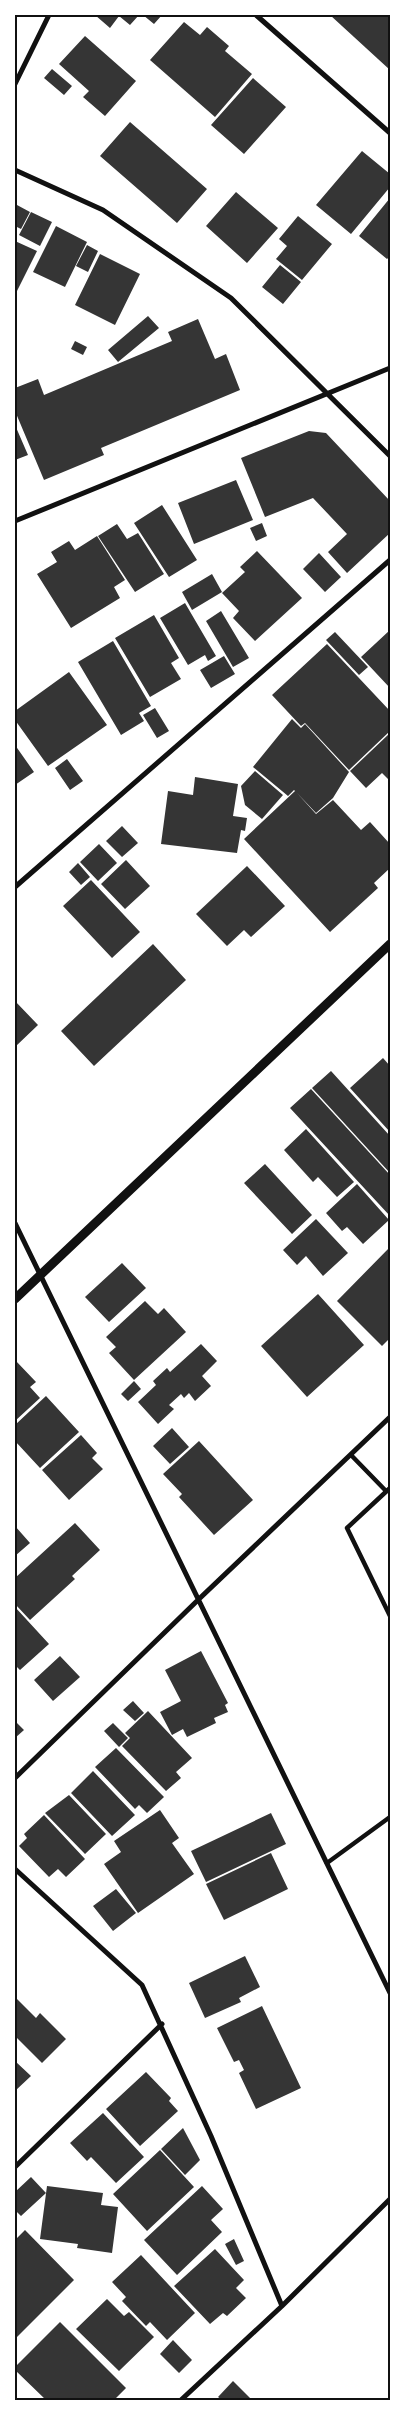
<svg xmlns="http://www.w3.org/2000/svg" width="405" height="2415" viewBox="0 0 405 2415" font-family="Inter,sans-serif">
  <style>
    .building { fill: #353535 }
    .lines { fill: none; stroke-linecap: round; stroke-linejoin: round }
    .pedestrian { stroke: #111; stroke-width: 4.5 }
    .minor { stroke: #111; stroke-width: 5 }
    .tertiary { stroke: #111; stroke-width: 9 }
    .neatline { fill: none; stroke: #111; stroke-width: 2 }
  </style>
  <rect width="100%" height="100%" fill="#fff"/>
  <path class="building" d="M 95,15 L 139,15 L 130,25 L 119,16 L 110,28 Z
    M 143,15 L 162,15 L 154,24 Z
    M 330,15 L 390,15 L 390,70 Z
    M 184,22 L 200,35 L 207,27 L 229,46 L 225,51 L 252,74 L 215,117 L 150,60 Z
    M 85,36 L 136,81 L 105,116 L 83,97 L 89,91 L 59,64 Z
    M 52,69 L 72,86 L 64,95 L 44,78 Z
    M 253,78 L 286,107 L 244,154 L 211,125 Z
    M 130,122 L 207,189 L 177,223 L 100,156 Z
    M 362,151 L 390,174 L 390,187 L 351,234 L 316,205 Z
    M 236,192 L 278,228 L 247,263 L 206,226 Z
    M 390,198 L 390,256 L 387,259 L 359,236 Z
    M 17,205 L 30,212 L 21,229 L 15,226 L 15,210 Z
    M 31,212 L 52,222 L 40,246 L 19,235 Z
    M 298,216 L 332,244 L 302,280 L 276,259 L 287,246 L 279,239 Z
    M 56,226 L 87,242 L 65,287 L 33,272 Z
    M 15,241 L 37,251 L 15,295 Z
    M 87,245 L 98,251 L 88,272 L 76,266 Z
    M 100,254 L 140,274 L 115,325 L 75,305 Z
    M 280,265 L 301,282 L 283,304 L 262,287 Z
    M 148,316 L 159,328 L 118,362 L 108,350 Z
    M 198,319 L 215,359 L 226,354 L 240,390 L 101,448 L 104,455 L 44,480 L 15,411 L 15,388 L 38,379 L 44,395 L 172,341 L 168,332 Z
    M 75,341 L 87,347 L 83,355 L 71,349 Z
    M 15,425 L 28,455 L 15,460 Z
    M 309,431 L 326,433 L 390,501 L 390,533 L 347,573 L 328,552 L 347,534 L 313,498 L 265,517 L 241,458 Z
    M 236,480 L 253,520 L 194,544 L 178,503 Z
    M 162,505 L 197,560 L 169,577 L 134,523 Z
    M 262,523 L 267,536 L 256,541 L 250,528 Z
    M 117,524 L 127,539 L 138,533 L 164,574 L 135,592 L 98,536 Z
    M 97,536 L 125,580 L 114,587 L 120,598 L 71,628 L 37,574 L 57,562 L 51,552 L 69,541 L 75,550 Z
    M 257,551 L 302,598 L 255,641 L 233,618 L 239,611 L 222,593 L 245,572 L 240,567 Z
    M 319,553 L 341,577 L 325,592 L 303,569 Z
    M 212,574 L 222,592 L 192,610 L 182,592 Z
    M 185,603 L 216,656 L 208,661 L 205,655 L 188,665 L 160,618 Z
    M 221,611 L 249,658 L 233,667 L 206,621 Z
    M 154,615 L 179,658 L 171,663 L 181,679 L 150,697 L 115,638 Z
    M 390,630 L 390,688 L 361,657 Z
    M 335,632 L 368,667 L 359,675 L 326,640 Z
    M 113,641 L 151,706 L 139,713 L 144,721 L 121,735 L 78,662 Z
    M 327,644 L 390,711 L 390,731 L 349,770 L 305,723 L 301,726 L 272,695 Z
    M 224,656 L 235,674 L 211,688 L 200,670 Z
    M 69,672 L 107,725 L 48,766 L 15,720 L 15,711 Z
    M 155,708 L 169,731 L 157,738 L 143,715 Z
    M 292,719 L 301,728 L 305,724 L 349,772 L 333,798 L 316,813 L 297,793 L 316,814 L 333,800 L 361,830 L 370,822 L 390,844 L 390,868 L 374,883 L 378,888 L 330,932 L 244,839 L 295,791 L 294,790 L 288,796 L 253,767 Z
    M 390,733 L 390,781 L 382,773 L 366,788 L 350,771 Z
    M 15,745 L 34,772 L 15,785 Z
    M 67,759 L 83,781 L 70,790 L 55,768 Z
    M 255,771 L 283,795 L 262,819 L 245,805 L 241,786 Z
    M 195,777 L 238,784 L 233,816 L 247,818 L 245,831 L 241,830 L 237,853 L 161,844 L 168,791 L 193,795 Z
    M 122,826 L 138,843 L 122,857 L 106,841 Z
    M 99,844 L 117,863 L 98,881 L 80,862 Z
    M 126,860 L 150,886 L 125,909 L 101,884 Z
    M 78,863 L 90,877 L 81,885 L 69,872 Z
    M 247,866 L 285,906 L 251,937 L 244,930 L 227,946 L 196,914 Z
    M 91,880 L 140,932 L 112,958 L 63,906 Z
    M 153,944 L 186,980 L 94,1066 L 61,1031 Z
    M 15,1001 L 38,1025 L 15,1047 Z
    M 383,1058 L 390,1066 L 390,1132 L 350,1088 Z
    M 331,1071 L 390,1136 L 390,1173 L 312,1088 Z
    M 311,1089 L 390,1175 L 390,1216 L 290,1108 Z
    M 306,1129 L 354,1182 L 337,1197 L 318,1177 L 313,1182 L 284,1150 Z
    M 265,1164 L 312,1215 L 292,1234 L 244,1183 Z
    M 357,1184 L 389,1220 L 363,1244 L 347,1227 L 342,1231 L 326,1213 Z
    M 316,1219 L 348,1253 L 323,1276 L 306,1256 L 297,1265 L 283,1250 Z
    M 390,1247 L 390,1338 L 382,1346 L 337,1301 Z
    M 122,1263 L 146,1288 L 109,1322 L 85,1297 Z
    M 318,1294 L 364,1345 L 307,1397 L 261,1346 Z
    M 145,1301 L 158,1314 L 164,1308 L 186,1332 L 134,1380 L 109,1353 L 116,1347 L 106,1337 Z
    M 201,1344 L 217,1361 L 202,1376 L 211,1386 L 195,1401 L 189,1393 L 184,1398 L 181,1394 L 169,1405 L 174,1409 L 158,1424 L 138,1402 L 156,1385 L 153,1381 L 167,1368 L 170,1372 Z
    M 16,1361 L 36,1382 L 30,1387 L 40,1398 L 15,1421 Z
    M 134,1381 L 141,1389 L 128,1401 L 121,1394 Z
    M 46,1396 L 79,1432 L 40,1468 L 15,1441 L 15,1425 Z
    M 172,1428 L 189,1447 L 170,1464 L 153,1446 Z
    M 81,1435 L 97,1453 L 92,1458 L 103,1469 L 69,1500 L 42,1470 Z
    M 199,1441 L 253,1500 L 214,1535 L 179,1497 L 182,1494 L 163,1474 Z
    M 75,1523 L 100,1550 L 72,1576 L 75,1579 L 30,1620 L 15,1604 L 15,1578 Z
    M 15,1526 L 30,1543 L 15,1556 Z
    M 15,1607 L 49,1644 L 20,1670 L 15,1665 Z
    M 201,1651 L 228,1703 L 225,1705 L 228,1712 L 214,1718 L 216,1723 L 187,1737 L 183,1729 L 172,1735 L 160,1712 L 181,1701 L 165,1670 Z
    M 60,1656 L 80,1677 L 53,1701 L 34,1680 Z
    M 133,1701 L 144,1713 L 135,1721 L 123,1710 Z
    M 148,1711 L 192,1758 L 176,1772 L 181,1778 L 166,1791 L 122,1746 L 130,1738 L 125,1733 Z
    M 15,1721 L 24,1730 L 15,1738 Z
    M 113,1723 L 128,1738 L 119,1747 L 104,1731 Z
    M 116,1748 L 164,1797 L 147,1813 L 139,1805 L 135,1809 L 95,1767 Z
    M 93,1771 L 135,1815 L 112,1836 L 71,1793 Z
    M 69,1795 L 106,1834 L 85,1854 L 45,1813 Z
    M 160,1810 L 179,1838 L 172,1843 L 194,1874 L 138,1913 L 104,1864 L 121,1852 L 114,1841 Z
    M 271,1813 L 286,1844 L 206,1882 L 191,1851 Z
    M 44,1815 L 85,1859 L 66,1877 L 58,1869 L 49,1877 L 19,1846 L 27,1838 L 24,1834 Z
    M 271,1853 L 288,1889 L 224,1920 L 206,1884 Z
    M 116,1889 L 136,1913 L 113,1931 L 93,1906 Z
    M 245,1956 L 260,1987 L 239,1998 L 241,2002 L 205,2018 L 189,1983 Z
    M 15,1997 L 36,2018 L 40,2013 L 66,2039 L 42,2063 L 15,2036 Z
    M 262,2006 L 301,2088 L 256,2109 L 239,2073 L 244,2070 L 239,2060 L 234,2062 L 217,2028 Z
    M 15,2061 L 31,2076 L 15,2091 Z
    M 146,2072 L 171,2098 L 169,2101 L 178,2111 L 140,2146 L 106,2109 Z
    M 103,2113 L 144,2157 L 116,2183 L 91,2157 L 87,2161 L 70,2143 Z
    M 183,2128 L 200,2160 L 185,2175 L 161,2149 Z
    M 160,2150 L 194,2187 L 147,2231 L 113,2194 Z
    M 31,2177 L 46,2193 L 21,2216 L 15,2210 L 15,2192 Z
    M 47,2186 L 103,2193 L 101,2205 L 118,2207 L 112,2253 L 77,2248 L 78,2244 L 40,2239 Z
    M 202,2186 L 223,2209 L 211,2220 L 222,2232 L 177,2275 L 144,2240 Z
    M 25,2230 L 74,2280 L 15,2339 L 15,2240 Z
    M 234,2239 L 244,2261 L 236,2265 L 225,2244 Z
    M 215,2249 L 244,2280 L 236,2288 L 246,2298 L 227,2316 L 223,2313 L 210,2324 L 174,2286 Z
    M 141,2255 L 195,2313 L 167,2340 L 150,2322 L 146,2326 L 122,2301 L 126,2297 L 112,2282 Z
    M 107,2299 L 124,2316 L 129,2312 L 154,2337 L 119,2371 L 76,2329 Z
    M 60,2322 L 126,2388 L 114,2400 L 46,2400 L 15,2370 L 15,2367 Z
    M 173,2340 L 192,2360 L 179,2373 L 160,2354 Z
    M 233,2381 L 251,2399 L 250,2400 L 222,2400 L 218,2397 Z"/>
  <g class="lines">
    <path class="pedestrian" d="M 351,1455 L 386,1491
      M 390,1488 L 347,1528 L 390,1616
      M 327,1863 L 390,1817"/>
    <path class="minor" d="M 256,15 L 390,133
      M 15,84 L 49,15
      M 15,170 L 103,210 L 231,298 L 390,456
      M 15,521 L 390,368
      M 15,887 L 390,560
      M 15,1223 L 390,1993
      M 15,1778 L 199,1599 L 390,1417
      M 15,1869 L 142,1985 L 211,2136 L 282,2306
      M 15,2167 L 162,2024
      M 181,2400 L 282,2306 L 390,2199"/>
    <path class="tertiary" d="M 15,1299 L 390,944"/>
  </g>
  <rect width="405" height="2415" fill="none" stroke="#ffffff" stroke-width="32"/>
  <rect x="16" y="16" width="373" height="2383" class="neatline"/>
</svg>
